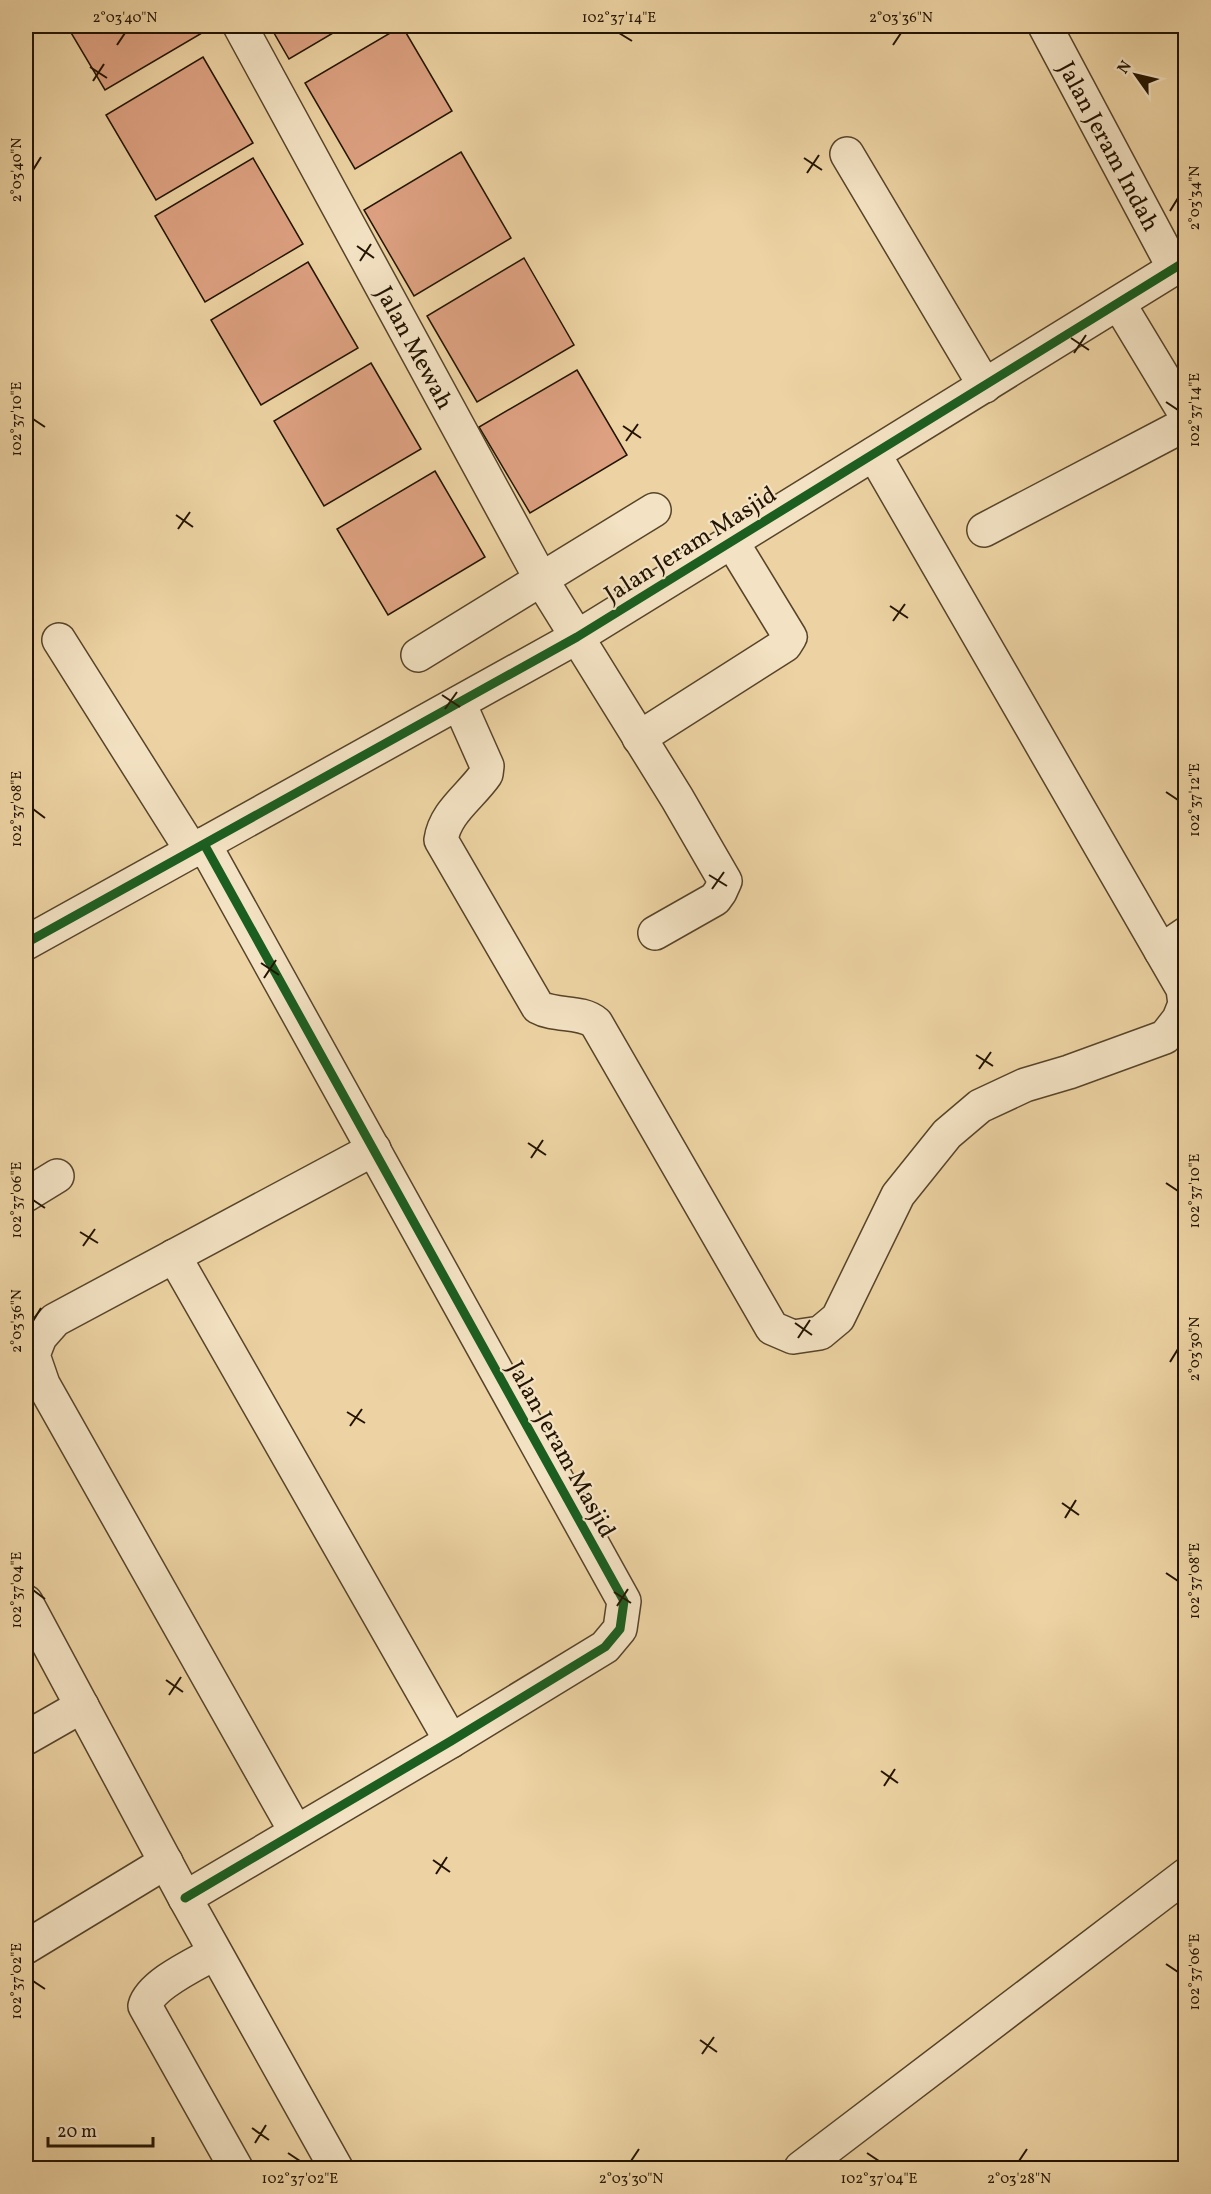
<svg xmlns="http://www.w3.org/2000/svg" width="1211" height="2194" viewBox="0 0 1211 2194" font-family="Vollkorn,serif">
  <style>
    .building { fill: #dda181; stroke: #231401; stroke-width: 1.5 }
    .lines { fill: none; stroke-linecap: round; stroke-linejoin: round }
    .minor-casing { stroke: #56442a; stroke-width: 36 }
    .minor { stroke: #f3e2c3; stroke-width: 33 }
    .cycleway-casing { stroke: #f3e2c3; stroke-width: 13 }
    .cycleway { stroke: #1b5e20; stroke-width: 9 }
    .ticks { fill: none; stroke: #231401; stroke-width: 2 }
    .labels { text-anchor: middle; stroke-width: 4.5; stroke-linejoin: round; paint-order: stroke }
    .street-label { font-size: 24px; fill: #231401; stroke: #f3e2c3 }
    .neatline { fill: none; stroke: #231401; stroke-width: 2 }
    .ticks-label { font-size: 15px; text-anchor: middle; fill: #231401 }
  </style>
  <rect width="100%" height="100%" fill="#edd3a3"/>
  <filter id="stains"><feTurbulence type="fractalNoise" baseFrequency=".00333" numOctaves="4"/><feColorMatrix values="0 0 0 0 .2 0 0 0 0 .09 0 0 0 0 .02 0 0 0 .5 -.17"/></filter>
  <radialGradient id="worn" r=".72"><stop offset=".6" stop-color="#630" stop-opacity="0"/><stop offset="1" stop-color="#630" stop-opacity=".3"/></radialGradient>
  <path class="building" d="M 67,26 L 197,26 L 202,33 L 105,90 Z
    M 270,26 L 345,26 L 289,59 Z
    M 402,26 L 452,111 L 355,169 L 305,83 Z
    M 203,57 L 253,143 L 156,200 L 106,115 Z
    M 461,152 L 511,238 L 414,296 L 364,210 Z
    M 253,158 L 303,244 L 205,302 L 155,216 Z
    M 524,258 L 574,345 L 477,402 L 427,316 Z
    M 308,262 L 358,348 L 261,405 L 211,320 Z
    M 371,363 L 421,449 L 324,506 L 274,421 Z
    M 577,370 L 627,455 L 530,513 L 479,427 Z
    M 435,471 L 485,557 L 388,615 L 337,529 Z"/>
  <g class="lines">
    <g class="minor-casing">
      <g id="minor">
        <path id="s1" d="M 240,26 L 541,579 L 677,798 L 725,881 L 720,892 L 715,899 L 655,933"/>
        <path id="s2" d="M 1045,26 L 1174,268"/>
        <path d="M 847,154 L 985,386"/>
        <path d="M 1119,304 L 1186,415"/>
        <path d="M 984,530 L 1186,424"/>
        <path d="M 59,640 L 192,851"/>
        <path d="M 418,655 L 654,510"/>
        <path d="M 459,703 L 487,766 L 486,774 C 471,796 445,812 441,840 L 538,1007 C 556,1017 581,1010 596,1023 L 772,1328 L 793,1337 L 820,1333 L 838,1318 L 898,1195 L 947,1134 L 980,1106 L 1025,1085 L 1069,1072 L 1165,1037 L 1179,1019 L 1185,1004 L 1183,989 L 874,454"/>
        <path d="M 639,738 L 785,645 L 790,637 L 732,542"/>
        <path d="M 26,943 L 577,637 L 1186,261"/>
        <path d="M 1161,951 L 1186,934"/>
        <path d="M 26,1195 L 57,1176"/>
        <path d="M 174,1256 L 451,1741"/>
        <path d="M 26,1602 L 185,1898 L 336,2168"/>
        <path d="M 26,1738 L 82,1706"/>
        <path d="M 296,1832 L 43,1384 L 33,1355 L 40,1337 L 55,1320 L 374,1149"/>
        <path d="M 185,1898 L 451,1741 L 605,1647 L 620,1629 L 624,1601 L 204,844"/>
        <path d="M 26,1947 L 166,1862"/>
        <path d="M 215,1953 C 196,1964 151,1984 145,2006 L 236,2168"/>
        <path d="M 801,2168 L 1186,1875"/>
      </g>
    </g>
    <use href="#minor" class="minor"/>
    <g class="cycleway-casing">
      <path id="cycleway" d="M 26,943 L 577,637 L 1186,261
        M 185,1898 L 451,1741 L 605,1647 L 620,1629 L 624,1601 L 204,844"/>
    </g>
    <use href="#cycleway" class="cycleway"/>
  </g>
  <path class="ticks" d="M 619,33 L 632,41M 117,45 L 125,33M 893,45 L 901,33M 90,67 L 107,78M 93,81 L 104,64M 804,158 L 822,170M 33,170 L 41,157M 807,173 L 819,155M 1170,211 L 1178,198M 357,246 L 374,258M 360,261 L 371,244M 1071,338 L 1089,350M 1074,353 L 1086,335M 1166,402 L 1178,410M 33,419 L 45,427M 623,426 L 641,438M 626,441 L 638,424M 176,515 L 193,527M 178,529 L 190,512M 890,606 L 908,618M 893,621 L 905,604M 442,695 L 460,707M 445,709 L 457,692M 1166,792 L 1178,800M 33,809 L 45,818M 709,875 L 727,886M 712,889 L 724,872M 261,963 L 279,975M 264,978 L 276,960M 976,1055 L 993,1066M 979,1069 L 991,1052M 528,1143 L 546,1155M 531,1158 L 543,1140M 1166,1183 L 1178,1191M 33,1200 L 45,1208M 80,1232 L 98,1243M 83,1246 L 95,1229M 33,1321 L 41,1308M 795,1323 L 812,1335M 798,1338 L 810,1320M 1170,1362 L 1178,1349M 347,1412 L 365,1423M 350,1426 L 362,1409M 1062,1503 L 1079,1515M 1065,1518 L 1076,1500M 1166,1573 L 1178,1581M 33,1590 L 45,1599M 614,1592 L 631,1603M 617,1606 L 628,1589M 166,1680 L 183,1692M 169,1695 L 181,1677M 881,1771 L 898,1783M 884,1786 L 895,1769M 433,1860 L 450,1872M 436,1874 L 447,1857M 1166,1964 L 1178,1972M 33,1981 L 45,1989M 700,2040 L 717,2052M 702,2054 L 714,2037M 252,2128 L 269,2140M 255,2143 L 266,2125M 288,2153 L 300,2161M 867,2153 L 879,2161M 631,2161 L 639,2149M 1019,2161 L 1027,2149"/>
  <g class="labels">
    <g class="street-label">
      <text dy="8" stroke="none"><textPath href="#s2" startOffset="136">Jalan Jeram Indah</textPath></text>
      <text dy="8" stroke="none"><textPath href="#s1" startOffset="366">Jalan Mewah</textPath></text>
      <text transform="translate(690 544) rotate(-32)" y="8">Jalan Jeram Masjid</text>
      <text transform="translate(562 1449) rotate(61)" y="8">Jalan Jeram Masjid</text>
    </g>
  </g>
  <rect width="1211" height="2194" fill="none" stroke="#edd3a3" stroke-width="66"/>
  <g transform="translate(1136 75) rotate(304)" stroke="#f3e2c3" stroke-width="4.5" paint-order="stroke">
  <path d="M0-4.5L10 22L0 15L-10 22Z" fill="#231401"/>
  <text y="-9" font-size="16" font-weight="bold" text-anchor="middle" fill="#231401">N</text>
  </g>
  <path d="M48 2137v9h105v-9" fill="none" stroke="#231401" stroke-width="3"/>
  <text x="57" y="2137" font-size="18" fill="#231401" stroke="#f3e2c3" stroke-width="4.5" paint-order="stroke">20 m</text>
  <rect x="33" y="33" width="1145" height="2128" class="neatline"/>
  <g class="ticks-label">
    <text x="125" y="22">2°03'40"N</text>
    <text x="619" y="22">102°37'14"E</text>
    <text x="901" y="22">2°03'36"N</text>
    <text transform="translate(16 170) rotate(-90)" y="5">2°03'40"N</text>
    <text transform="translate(1194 198) rotate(-90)" y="5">2°03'34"N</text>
    <text transform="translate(1194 410) rotate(-90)" y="5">102°37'14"E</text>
    <text transform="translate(16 419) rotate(-90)" y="5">102°37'10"E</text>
    <text transform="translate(1194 800) rotate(-90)" y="5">102°37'12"E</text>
    <text transform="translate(16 809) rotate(-90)" y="5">102°37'08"E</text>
    <text transform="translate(1194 1191) rotate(-90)" y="5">102°37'10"E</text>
    <text transform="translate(16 1200) rotate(-90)" y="5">102°37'06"E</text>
    <text transform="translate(16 1321) rotate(-90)" y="5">2°03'36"N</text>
    <text transform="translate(1194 1349) rotate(-90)" y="5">2°03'30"N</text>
    <text transform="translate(1194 1581) rotate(-90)" y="5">102°37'08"E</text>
    <text transform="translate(16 1590) rotate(-90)" y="5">102°37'04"E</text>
    <text transform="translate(1194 1972) rotate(-90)" y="5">102°37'06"E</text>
    <text transform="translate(16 1981) rotate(-90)" y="5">102°37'02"E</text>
    <text x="300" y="2183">102°37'02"E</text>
    <text x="631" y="2183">2°03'30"N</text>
    <text x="879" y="2183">102°37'04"E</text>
    <text x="1019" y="2183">2°03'28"N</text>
  </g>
  <rect width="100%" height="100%" filter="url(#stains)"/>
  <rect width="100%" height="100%" fill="url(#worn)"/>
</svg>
